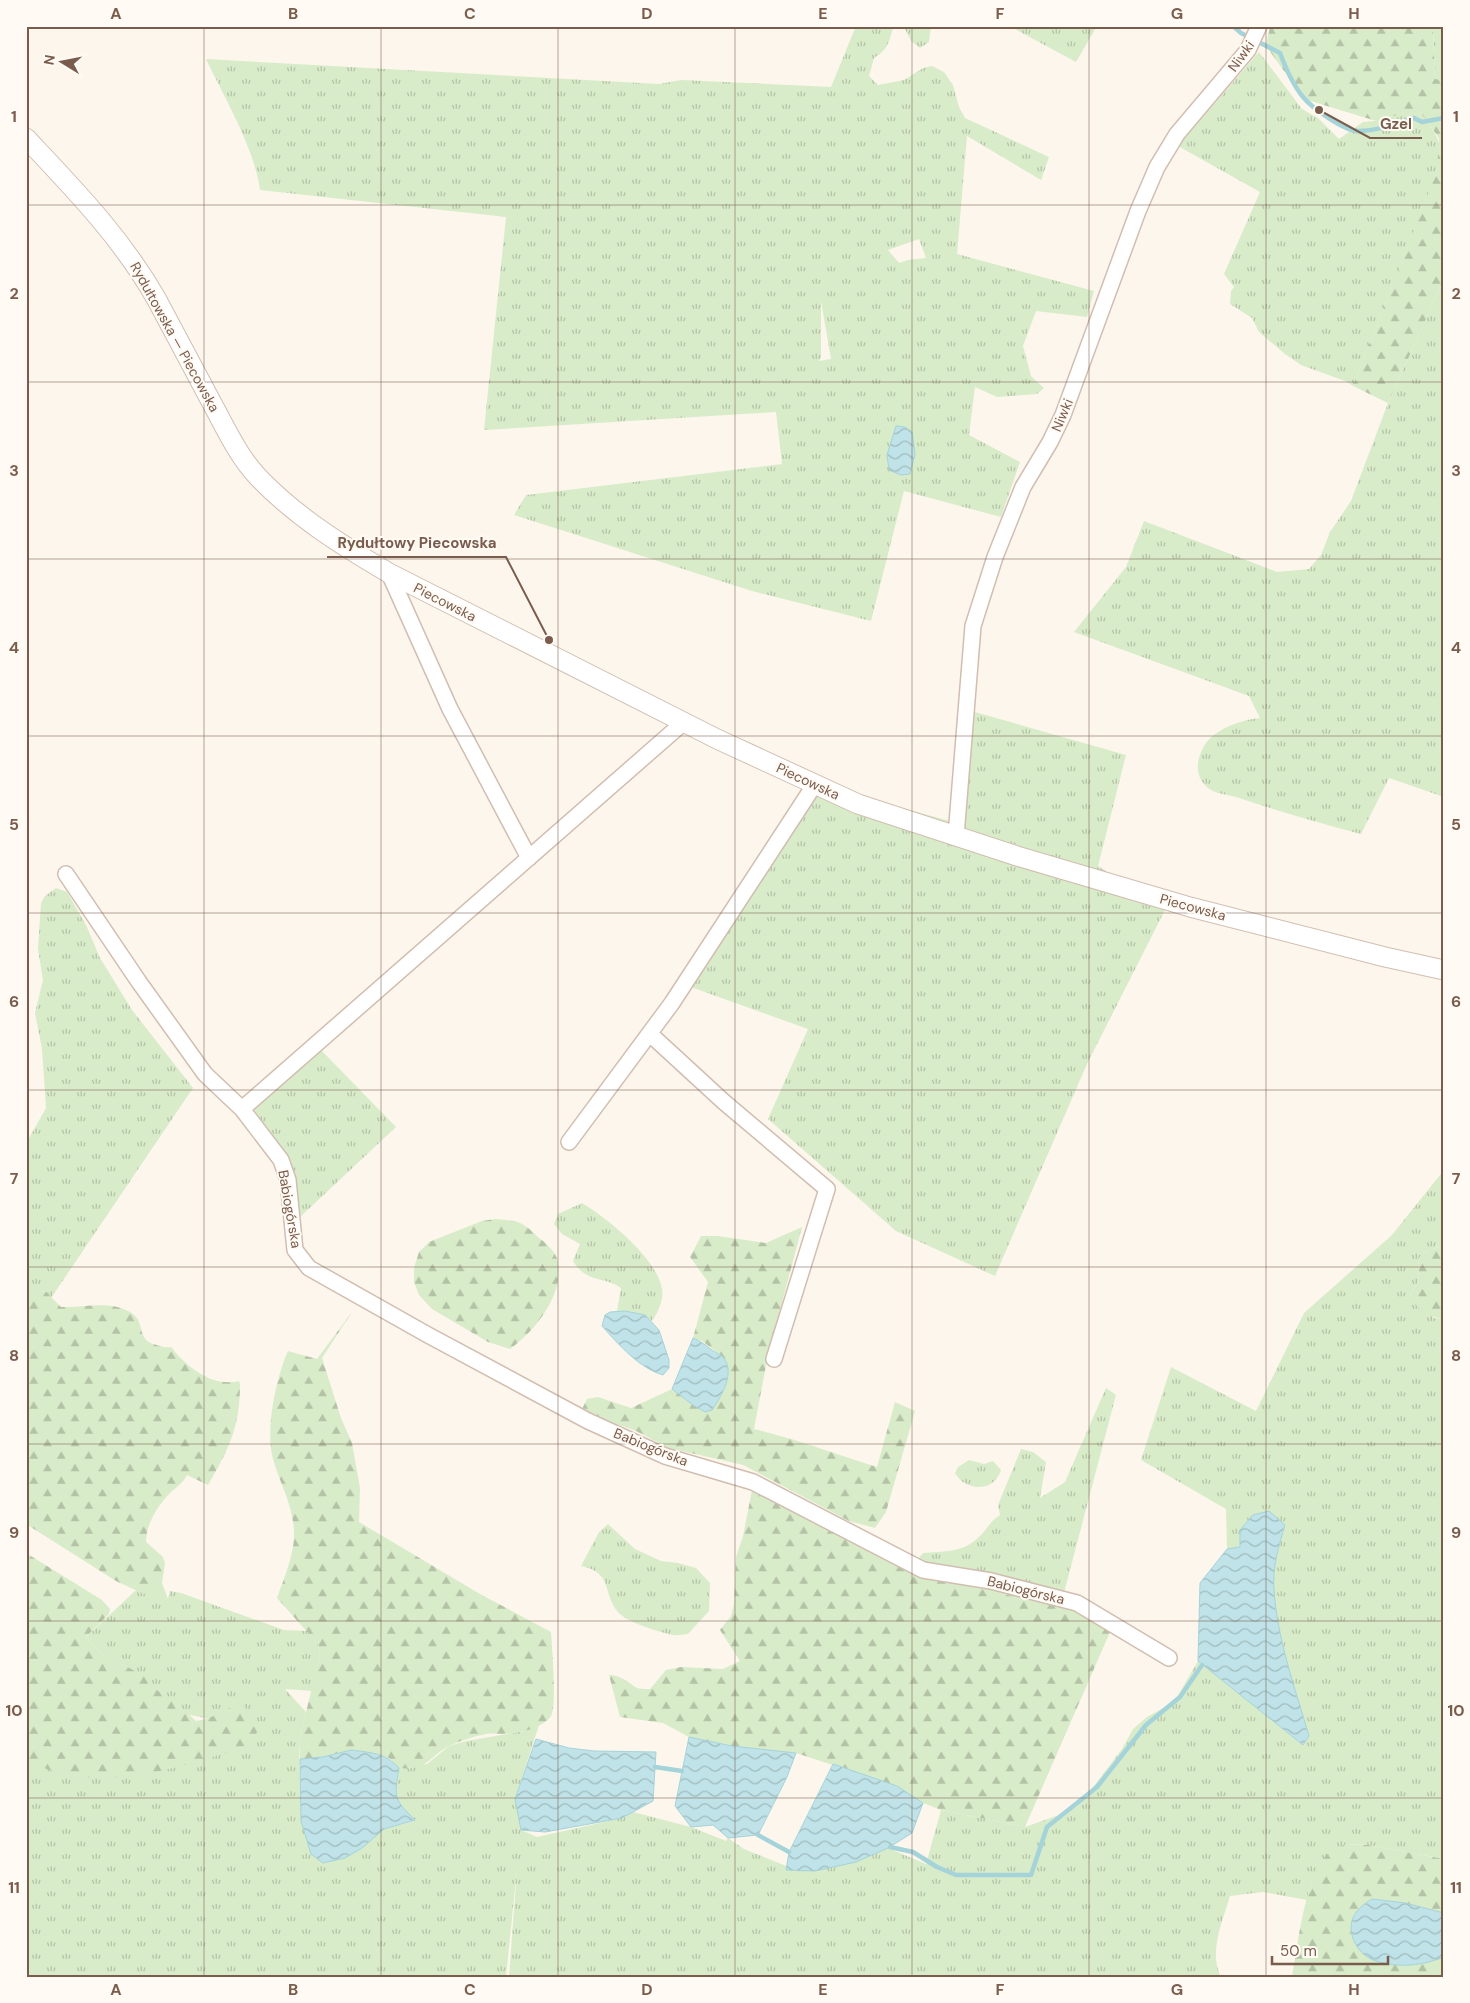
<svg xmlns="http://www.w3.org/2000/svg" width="1470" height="2003" viewBox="0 0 1470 2003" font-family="'DM Sans',sans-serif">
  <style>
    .grass { fill: url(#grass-tufts); fill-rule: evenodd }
    .forest { fill: url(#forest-firs) }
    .water { fill: url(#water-waves); stroke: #a5d3da }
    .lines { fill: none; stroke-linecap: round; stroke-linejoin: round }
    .stream { stroke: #a5d3da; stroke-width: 4.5 }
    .minor-casing { stroke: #d1beb0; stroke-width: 18 }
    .tertiary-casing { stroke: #d1beb0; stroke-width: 21 }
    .minor { stroke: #fff; stroke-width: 15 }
    .tertiary { stroke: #fff; stroke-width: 19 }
    .grid { fill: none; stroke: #7a5c4d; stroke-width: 1; stroke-opacity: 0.55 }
    .labels { text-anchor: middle; stroke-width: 4; stroke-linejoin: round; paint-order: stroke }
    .street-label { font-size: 14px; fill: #7a5c4d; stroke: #fffaf3 }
    .leader { fill: none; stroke: #7a5c4d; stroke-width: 2 }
    .callout-dot { fill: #7a5c4d; stroke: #fffaf3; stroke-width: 2 }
    .callout-label { font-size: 15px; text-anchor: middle; font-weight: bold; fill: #7a5c4d; stroke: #fffaf3; stroke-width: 4; stroke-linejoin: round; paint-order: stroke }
    .neatline { fill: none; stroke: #7a5c4d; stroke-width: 2 }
    .grid-label { font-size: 16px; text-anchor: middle; font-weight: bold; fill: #7a5c4d }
  </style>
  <defs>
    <pattern id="grass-tufts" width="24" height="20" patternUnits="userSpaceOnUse" patternTransform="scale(1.25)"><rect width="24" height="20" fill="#d8ecc9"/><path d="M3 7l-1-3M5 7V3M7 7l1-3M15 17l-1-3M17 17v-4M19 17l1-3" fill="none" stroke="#b4c2a5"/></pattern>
    <pattern id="forest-firs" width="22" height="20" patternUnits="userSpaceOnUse" patternTransform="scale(1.25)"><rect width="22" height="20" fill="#d8ecc9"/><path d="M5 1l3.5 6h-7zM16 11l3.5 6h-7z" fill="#b4c2a5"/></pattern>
    <pattern id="water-waves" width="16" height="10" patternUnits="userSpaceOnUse" patternTransform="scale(1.25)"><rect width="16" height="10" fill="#bfe3e8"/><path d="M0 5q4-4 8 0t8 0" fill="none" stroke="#a0bbbe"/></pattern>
  </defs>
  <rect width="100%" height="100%" fill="#fdf6ec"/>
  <path class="grass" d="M 856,26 L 894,26 C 888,42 890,48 874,58 L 869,76 L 878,85 L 904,80 L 923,68 L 932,66 L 944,72 L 953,85 L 959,107 L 965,118 L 1049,157 L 1041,180 L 967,136 L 957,254 L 1094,291 L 1087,317 L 1036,311 L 1023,346 L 1031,376 L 1044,388 L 1037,394 L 997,397 L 975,387 L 969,435 L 1020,462 L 1001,517 L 904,491 L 871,621 L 752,591 L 514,515 L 526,495 L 782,464 L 776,412 L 484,430 L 506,217 L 260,190 C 255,149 224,97 206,59 L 659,84 L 681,80 L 831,87 ZM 919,239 L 926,258 L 908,260 L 899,263 L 888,250 ZM 821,301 L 831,359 L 819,361 L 821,357 Z
    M 901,26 L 931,26 L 929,42 L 920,48 L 911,41 L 905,29 Z
    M 1009,26 L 1097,26 L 1076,62 Z
    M 1433,26 L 1444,26 L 1444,80 L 1435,79 Z
    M 1259,52 L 1302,109 L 1318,118 L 1339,139 L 1363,122 L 1376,121 L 1392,113 L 1418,109 C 1441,141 1446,143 1433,183 L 1353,386 L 1345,381 L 1301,365 L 1285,354 L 1259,332 L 1252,318 L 1230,304 L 1231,291 L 1234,287 L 1224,274 L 1260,192 L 1178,146 Z
    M 1444,279 L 1444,797 L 1389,778 L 1361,834 C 1319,823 1278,811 1236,797 C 1228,795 1214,793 1208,788 C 1194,776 1196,760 1204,746 C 1214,729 1241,720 1260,718 L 1249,696 L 1074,632 L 1126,567 L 1144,521 L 1277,572 L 1309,569 L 1321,555 L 1330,532 L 1351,501 L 1388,403 Z
    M 975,712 L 1126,755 L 1098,866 L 1165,910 L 1087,1064 L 995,1276 L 896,1231 L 768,1119 L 808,1029 L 688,986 L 815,784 L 957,823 Z
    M 56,888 L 67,892 L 86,925 L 100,958 L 132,1010 L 193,1088 L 51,1298 L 26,1291 L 26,1139 L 29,1138 L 46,1108 L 42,1049 L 35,1013 L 43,980 L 38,949 L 41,903 L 45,896 Z
    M 321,1050 L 396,1127 L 299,1218 L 291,1161 L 259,1118 L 253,1107 Z
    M 1444,1170 L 1444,1245 L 1425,1252 L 1419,1258 L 1418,1283 L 1410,1295 L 1434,1318 L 1444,1319 L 1444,1859 L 1368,1845 L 1346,1844 L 1311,1884 L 1307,1900 L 1263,1892 L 1230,1896 C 1223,1920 1208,1953 1221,1977 L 509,1977 L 517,1869 L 506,1977 L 26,1977 L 26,1760 L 210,1719 L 186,1714 L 129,1668 L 100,1652 L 86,1637 L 135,1591 L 162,1583 L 168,1599 L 170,1591 L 181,1593 L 284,1630 L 307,1631 L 318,1644 L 320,1655 L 312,1691 L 285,1689 L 306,1712 L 299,1741 L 300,1785 L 323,1863 L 345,1858 L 362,1848 L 384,1829 L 415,1821 L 398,1802 L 396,1788 L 399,1768 L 427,1764 L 449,1746 L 466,1741 L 524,1731 L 539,1725 L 515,1799 L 521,1830 L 537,1837 L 622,1818 L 633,1812 L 691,1827 L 726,1841 L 728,1838 L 744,1849 L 796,1870 L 856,1862 L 888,1848 L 926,1864 L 941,1810 L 1025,1827 L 1059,1815 L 1090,1791 L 1122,1749 L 1133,1729 L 1147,1717 L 1174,1702 L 1198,1661 L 1303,1745 L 1308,1736 C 1295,1688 1276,1639 1274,1589 C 1272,1568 1279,1545 1284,1524 L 1240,1547 L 1227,1549 L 1226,1509 L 1141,1460 L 1171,1367 L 1256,1411 L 1304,1313 L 1392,1235 Z
    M 582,1203 C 607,1218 657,1258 662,1289 C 664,1299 658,1313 652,1321 L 645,1315 L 617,1311 L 621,1288 C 605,1276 587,1284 573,1261 L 580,1244 L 562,1234 L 554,1224 L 558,1214 Z
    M 1106,1388 L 1116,1395 L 1060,1608 L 926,1576 L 910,1569 L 923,1553 C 944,1551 962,1553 978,1538 C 986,1531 991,1520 1000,1515 L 998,1505 L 1021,1449 L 1033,1452 L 1046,1462 L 1040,1498 L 1065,1482 Z
    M 969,1460 L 984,1464 L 993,1461 L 1001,1470 C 996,1487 978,1492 963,1482 C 960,1480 957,1476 955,1473 L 958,1467 Z
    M 608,1524 L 635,1549 L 661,1561 L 678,1563 L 696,1568 L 710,1583 L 709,1611 L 688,1634 C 683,1634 678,1636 673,1635 C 659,1632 625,1622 617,1611 C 602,1591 613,1573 581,1566 L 599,1532 Z"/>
  <path class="forest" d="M 1270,26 L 1433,26 L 1435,79 L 1444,80 L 1444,279 L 1388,403 L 1353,386 L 1433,182 L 1437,170 L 1439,138 L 1418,109 L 1376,121 L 1304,99 L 1266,46 Z
    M 495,1219 C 519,1221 522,1221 539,1238 C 546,1243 557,1253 558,1262 C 564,1295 535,1331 510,1349 L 488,1342 L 432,1309 L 419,1295 L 414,1282 L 414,1268 L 419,1252 L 429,1242 L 482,1221 Z
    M 802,1227 L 768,1355 L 754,1429 C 796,1439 836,1454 877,1467 L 895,1402 L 915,1411 L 886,1512 L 875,1528 L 849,1521 L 743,1465 L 669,1448 L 636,1431 L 581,1411 L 587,1399 L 598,1397 L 631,1408 L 672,1389 L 693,1405 L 705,1412 L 721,1397 L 728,1375 L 727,1363 L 722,1356 L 702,1341 L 693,1338 L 708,1282 L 690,1257 L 701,1236 L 718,1236 L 766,1243 Z
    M 1444,1245 L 1444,1319 C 1428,1317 1417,1310 1410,1295 L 1418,1283 L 1419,1258 L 1425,1252 Z
    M 32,1288 L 46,1292 L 61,1307 C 84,1308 108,1300 130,1312 C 146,1321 136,1338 153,1344 C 161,1346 163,1348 171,1347 C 186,1366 212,1388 239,1381 L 240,1384 C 240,1427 229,1449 208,1485 L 187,1475 C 183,1483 178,1486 171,1492 C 158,1505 146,1524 146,1542 L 163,1557 L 165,1563 L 162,1583 L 155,1590 L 144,1594 L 116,1581 L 26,1524 L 26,1290 Z
    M 352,1312 L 322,1358 L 341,1418 L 352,1443 L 360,1488 L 359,1522 L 480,1594 L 551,1632 C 552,1646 557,1706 551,1716 C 541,1730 517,1733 501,1734 C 496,1734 491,1733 486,1734 C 475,1736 460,1741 449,1746 C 428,1757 428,1771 399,1768 L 389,1758 L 373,1753 L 351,1750 L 323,1757 L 300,1759 L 299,1741 L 320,1655 L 318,1644 L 277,1598 C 284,1578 295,1553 294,1532 C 293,1505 280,1484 273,1459 C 265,1430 276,1378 288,1351 L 317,1359 Z
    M 752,1490 L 833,1528 L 926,1576 L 1076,1611 L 1110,1632 L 1025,1827 L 941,1810 L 923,1803 L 897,1786 L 796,1753 L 732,1746 L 689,1737 L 663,1723 L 620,1717 L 609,1675 C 613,1675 618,1676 621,1678 C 635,1684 632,1690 650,1689 L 666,1670 L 681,1667 L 723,1669 L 740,1661 L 720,1630 L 731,1616 L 734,1604 L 736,1557 L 743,1536 Z
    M 26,1553 L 102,1600 L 110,1609 L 109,1614 L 86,1637 L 100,1652 L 144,1676 L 158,1691 L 175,1702 L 196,1721 C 215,1719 224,1708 242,1704 L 260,1727 L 250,1744 C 182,1768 94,1797 26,1760 Z
    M 1346,1844 L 1368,1845 L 1444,1859 L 1444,1977 L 1292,1977 C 1298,1943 1304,1886 1324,1858 C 1329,1851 1338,1848 1346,1844 Z"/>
  <path class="water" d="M 896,426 L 905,427 L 912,432 L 915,454 L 910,474 L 901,475 L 889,470 L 887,455 Z
    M 625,1311 L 645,1315 L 659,1330 L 669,1360 L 669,1368 L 663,1375 C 639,1368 619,1345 602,1326 L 605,1315 L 610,1312 Z
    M 693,1338 C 701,1341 705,1345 712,1350 C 715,1352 719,1354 722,1356 C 737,1371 721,1397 712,1410 L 705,1412 L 693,1405 L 672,1389 Z
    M 1269,1511 L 1285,1525 C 1279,1545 1272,1568 1274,1589 C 1277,1639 1295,1688 1309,1736 L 1303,1745 L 1198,1661 L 1200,1583 L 1227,1549 L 1240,1547 L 1240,1530 L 1253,1515 Z
    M 689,1737 L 732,1746 L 796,1753 L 787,1777 L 758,1835 L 728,1838 L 713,1825 L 691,1827 L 675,1806 Z
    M 536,1739 L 569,1748 L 594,1751 L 656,1752 L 653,1801 L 622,1818 L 545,1832 L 521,1830 L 515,1799 Z
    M 351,1750 C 371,1753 384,1752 399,1768 C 394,1799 394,1799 415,1820 L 384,1829 L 362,1848 L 345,1858 L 323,1863 L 311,1854 L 301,1821 L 300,1759 L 323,1757 Z
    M 833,1764 L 897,1786 L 923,1803 L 912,1833 L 888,1848 L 856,1862 L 815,1871 L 786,1870 L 789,1852 Z
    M 1372,1899 L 1405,1903 L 1444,1913 L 1444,1957 C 1421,1966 1399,1968 1376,1961 C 1359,1956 1346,1935 1353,1918 C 1356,1910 1365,1903 1372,1899 Z"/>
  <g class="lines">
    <path class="stream" d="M 1233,26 L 1241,33 L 1280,53 C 1286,69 1293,85 1303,97 C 1312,108 1344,131 1358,131 C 1377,131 1396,124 1414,118 L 1422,122 L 1444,118
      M 655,1767 L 682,1771
      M 758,1835 L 789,1852
      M 890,1847 L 913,1852 L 937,1867 L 956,1875 L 1031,1875 L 1047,1827 L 1097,1787 L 1146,1725 L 1180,1697 L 1202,1665"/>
    <g class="minor-casing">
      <path id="minor" d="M 389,573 L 450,709 L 529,858
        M 956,836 L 973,626 L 995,557 L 1023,487 L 1050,442 L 1063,415 L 1138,211 L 1157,167 L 1177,134 L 1248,50 L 1259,26
        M 66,874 L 139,982 L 205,1074 L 242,1109 L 281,1160 L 288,1180 L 295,1250 L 309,1268 L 428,1335 L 588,1421 L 665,1456 L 753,1482 L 923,1570 L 991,1581 L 1077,1603 L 1169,1658
        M 650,1034 L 724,1102 L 827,1189 L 774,1359
        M 242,1109 L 684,722
        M 569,1142 L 672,1003 L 815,784"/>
    </g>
    <g class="tertiary-casing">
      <path id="tertiary" d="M 26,138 C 74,189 122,238 157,300 C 176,335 195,371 214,407 C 227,431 239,457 258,477 C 296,517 343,546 389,573 L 717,739 L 858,804 L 1017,856 L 1190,907 L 1385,957 L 1444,970"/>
    </g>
    <use href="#minor" class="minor"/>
    <use href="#tertiary" class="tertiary"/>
  </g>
  <path class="grid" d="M 204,26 L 204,1977M 381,26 L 381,1977M 558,26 L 558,1977M 735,26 L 735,1977M 912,26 L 912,1977M 1089,26 L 1089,1977M 1266,26 L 1266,1977M 26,205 L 1444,205M 26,382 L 1444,382M 26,559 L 1444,559M 26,736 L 1444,736M 26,913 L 1444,913M 26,1090 L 1444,1090M 26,1267 L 1444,1267M 26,1444 L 1444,1444M 26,1621 L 1444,1621M 26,1798 L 1444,1798"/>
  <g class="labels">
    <g class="street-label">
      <text transform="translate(1241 56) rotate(-54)" y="5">Niwki</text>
      <text transform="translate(175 337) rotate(61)" y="5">Rydułtowska — Piecowska</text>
      <text transform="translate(1062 415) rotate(-67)" y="5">Niwki</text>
      <text transform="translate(445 602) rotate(27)" y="5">Piecowska</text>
      <text transform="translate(808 781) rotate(25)" y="5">Piecowska</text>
      <text transform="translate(1193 907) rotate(15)" y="5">Piecowska</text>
      <text transform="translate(290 1209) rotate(80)" y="5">Babiogórska</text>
      <text transform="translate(651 1447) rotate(22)" y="5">Babiogórska</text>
      <text transform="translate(1026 1590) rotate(14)" y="5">Babiogórska</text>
    </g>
  </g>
  <path class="leader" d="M1319 110L1370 138H1422M549 640L506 557H327"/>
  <g class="callout-dot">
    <circle cx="1319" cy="110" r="5"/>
    <circle cx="549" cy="640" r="5"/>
  </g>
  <g class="callout-label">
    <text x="1396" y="129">Gzel</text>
    <text x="417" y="548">Rydułtowy Piecowska</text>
  </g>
  <rect width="1470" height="2003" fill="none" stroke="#fffaf3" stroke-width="55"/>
  <g transform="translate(62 62) rotate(280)" stroke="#fffaf3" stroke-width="4" paint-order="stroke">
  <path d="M0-4L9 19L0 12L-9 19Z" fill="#7a5c4d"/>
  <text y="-8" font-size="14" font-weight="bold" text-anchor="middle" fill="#7a5c4d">N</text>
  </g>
  <path d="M1272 1956v8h116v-8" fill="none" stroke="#7a5c4d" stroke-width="2.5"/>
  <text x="1280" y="1956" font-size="15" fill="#7a5c4d" stroke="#fffaf3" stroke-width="4" paint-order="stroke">50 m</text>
  <rect x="28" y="28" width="1414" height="1948" class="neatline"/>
  <g class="grid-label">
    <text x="116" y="19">A</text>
    <text x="293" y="19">B</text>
    <text x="470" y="19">C</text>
    <text x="647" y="19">D</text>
    <text x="823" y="19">E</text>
    <text x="1000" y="19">F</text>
    <text x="1177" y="19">G</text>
    <text x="1354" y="19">H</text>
    <text x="14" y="122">1</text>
    <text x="1456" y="122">1</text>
    <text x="14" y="299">2</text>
    <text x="1456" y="299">2</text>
    <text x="14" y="476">3</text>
    <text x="1456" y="476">3</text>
    <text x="14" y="653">4</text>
    <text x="1456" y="653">4</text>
    <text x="14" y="830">5</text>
    <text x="1456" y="830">5</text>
    <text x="14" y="1007">6</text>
    <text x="1456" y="1007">6</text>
    <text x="14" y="1184">7</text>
    <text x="1456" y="1184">7</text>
    <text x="14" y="1361">8</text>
    <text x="1456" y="1361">8</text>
    <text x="14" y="1538">9</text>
    <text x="1456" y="1538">9</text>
    <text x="14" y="1716">10</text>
    <text x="1456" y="1716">10</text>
    <text x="14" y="1893">11</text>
    <text x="1456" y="1893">11</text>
    <text x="116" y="1995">A</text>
    <text x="293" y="1995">B</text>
    <text x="470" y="1995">C</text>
    <text x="647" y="1995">D</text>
    <text x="823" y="1995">E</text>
    <text x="1000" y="1995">F</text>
    <text x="1177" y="1995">G</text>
    <text x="1354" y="1995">H</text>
  </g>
</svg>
